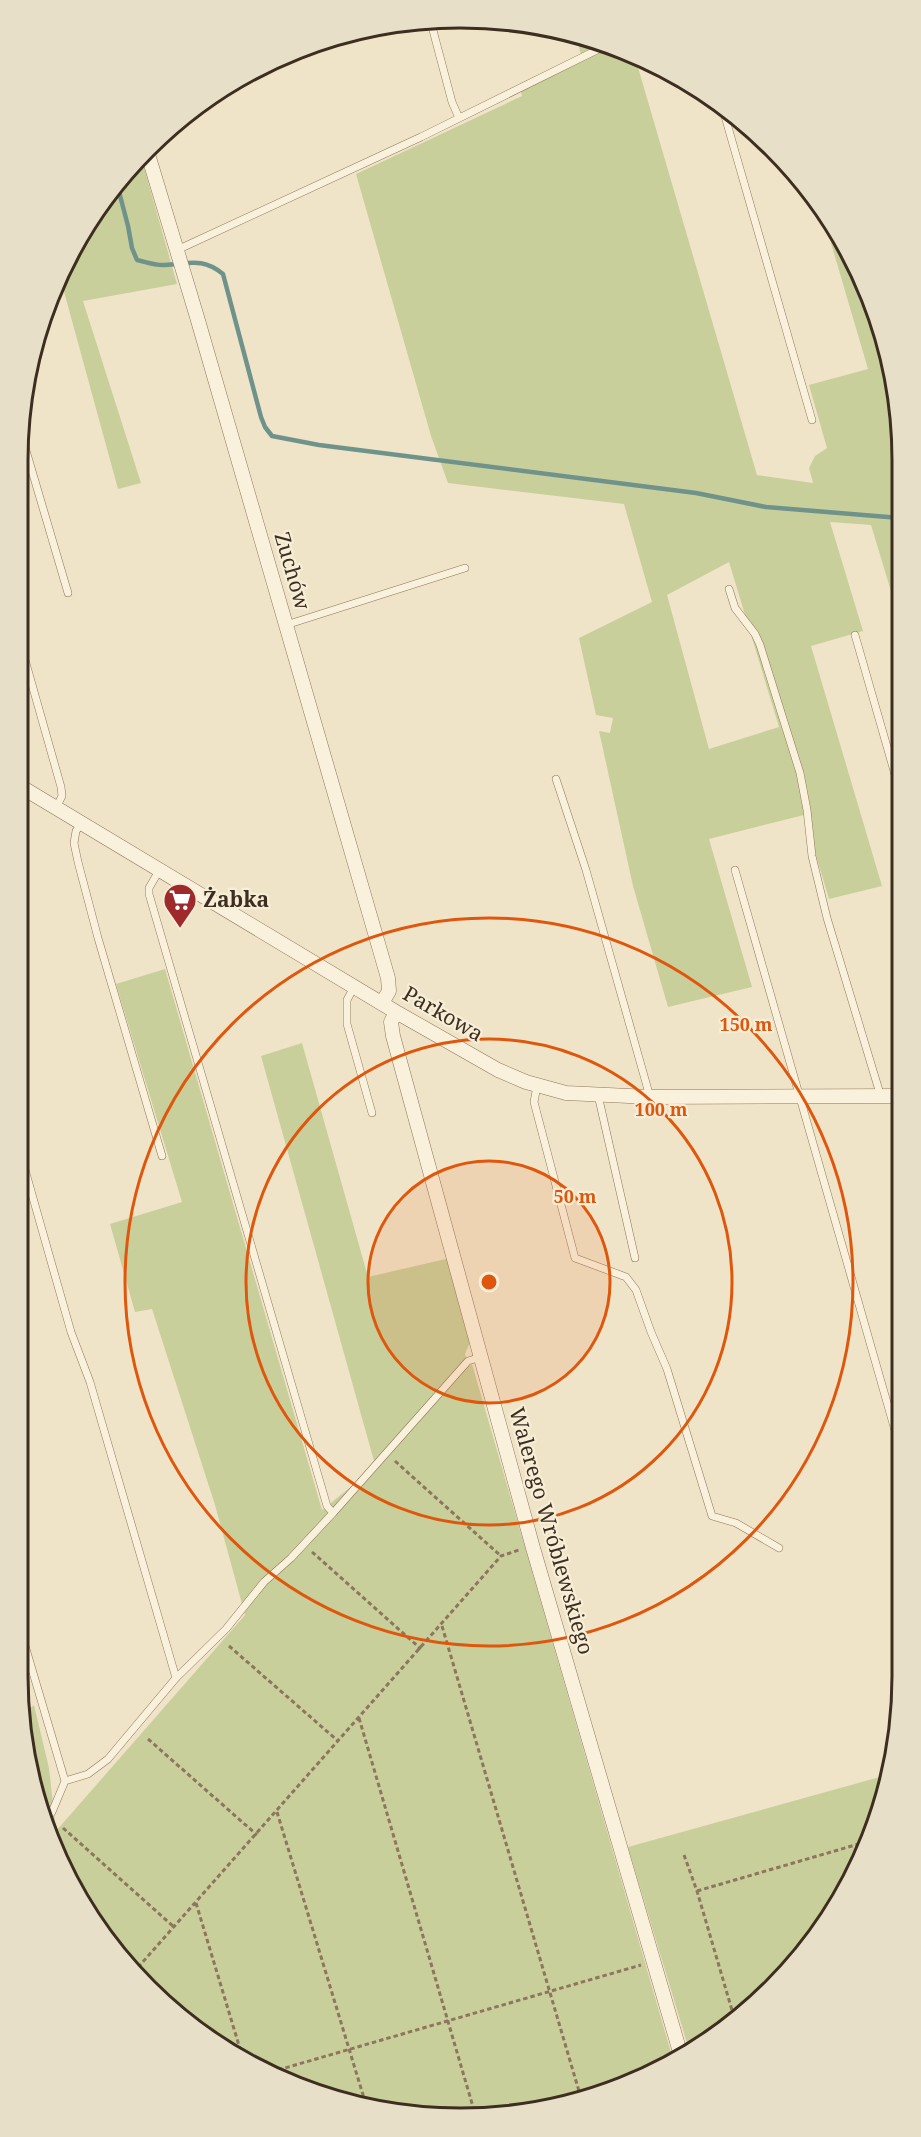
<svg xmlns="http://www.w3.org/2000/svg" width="921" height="2137" viewBox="0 0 921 2137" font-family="'Noto Serif',serif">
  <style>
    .green { fill: #c9cf9b; fill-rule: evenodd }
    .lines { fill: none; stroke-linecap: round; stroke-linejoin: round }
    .stream { stroke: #6f938a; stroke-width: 4.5 }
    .lane-casing { stroke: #8d765c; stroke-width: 8 }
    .street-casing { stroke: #8d765c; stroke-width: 15 }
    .path { stroke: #8d765c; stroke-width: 3; stroke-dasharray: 4.5 3; stroke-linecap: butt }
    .lane { stroke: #faf1dc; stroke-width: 7 }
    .street { stroke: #faf1dc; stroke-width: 14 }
    .ring { fill: none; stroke: #df570d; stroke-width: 3 }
    .labels { text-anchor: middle; stroke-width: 4.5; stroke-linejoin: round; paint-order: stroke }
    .street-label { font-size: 21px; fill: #3d2e20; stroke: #f7eed8 }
    .poi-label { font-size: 21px; font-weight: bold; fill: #3d2e20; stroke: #f7eed8; text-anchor: start }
    .rim { fill: none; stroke: #3d2e20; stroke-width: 3 }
    .centre { fill: #df570d; stroke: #f7eed8; stroke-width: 3 }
    .ring-label { font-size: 18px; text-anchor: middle; font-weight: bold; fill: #df570d; stroke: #f7eed8; stroke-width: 4.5; stroke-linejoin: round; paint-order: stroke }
  </style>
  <rect width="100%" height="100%" fill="#f0e4c8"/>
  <path class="green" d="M 576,35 L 603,42 L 635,57 L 757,475 L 813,483 L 809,468 L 815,456 L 827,448 L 809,385 L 868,369 L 823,216 L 869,291 L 899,402 L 900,621 L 871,525 L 830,522 L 863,631 L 811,646 L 882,886 L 829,899 L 804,815 L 709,839 L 752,987 L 668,1007 L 633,886 L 599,731 L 610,733 L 613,718 L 596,715 L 579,638 L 652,602 L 624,504 L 448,483 L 431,436 L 356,174 L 522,96 L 519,84 L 581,55 ZM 729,562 L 779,727 L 709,749 L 667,595 Z
    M 141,157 L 177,284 L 83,301 L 141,483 L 118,489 L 60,277 L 77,239 L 128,168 Z
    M 165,969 L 322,1510 L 352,1486 L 374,1461 L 261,1056 L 302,1043 L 368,1277 L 450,1258 L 471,1340 L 465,1354 L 469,1366 L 472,1364 L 674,2063 L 546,2111 L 460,2119 L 375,2111 L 240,2060 L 128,1968 L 77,1897 L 42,1819 L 24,1714 L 34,1705 L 49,1768 L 56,1831 L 245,1615 L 215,1505 L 152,1309 L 135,1312 L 110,1224 L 182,1202 L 116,984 Z
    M 887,1775 L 879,1819 L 844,1897 L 793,1968 L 690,2053 L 628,1847 Z"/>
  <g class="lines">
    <path class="stream" d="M 117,184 L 128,226 L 132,248 L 137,260 C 146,262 156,266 165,265 C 189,264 202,257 223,274 L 261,417 L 265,427 L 272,436 L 319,445 L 696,493 L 766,507 L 900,518"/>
    <g class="lane-casing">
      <path id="lane" d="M 430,19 L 452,102 L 459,118
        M 722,106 L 812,420
        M 177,250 L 421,137 L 609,44
        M 22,437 L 68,593
        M 729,589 L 735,608 L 755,634 L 760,645 L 800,773 L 807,810 L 812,856 L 827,918 L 881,1097
        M 286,625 L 465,568
        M 18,635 L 61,787 L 62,796 L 56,808
        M 855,635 L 900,792
        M 556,779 L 586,870 L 650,1097
        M 82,823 L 76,831 L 74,843 L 78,862 L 98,938 L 162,1156
        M 160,869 L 149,888 L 149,894 L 327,1506 L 333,1513
        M 735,870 L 902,1455
        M 354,987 L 347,1000 L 347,1024 L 372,1113
        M 537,1086 L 534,1102 L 575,1258 L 626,1277 L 636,1290 L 651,1332 L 667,1369 L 712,1516 L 736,1523 L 779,1548
        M 598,1095 L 635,1258
        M 18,1145 L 71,1332 L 90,1382 L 176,1678
        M 18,1622 L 65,1781 L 52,1812 L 43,1823
        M 65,1781 L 88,1774 L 108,1759 L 176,1678 L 226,1629 L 264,1582 L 291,1558 L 333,1513 L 468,1361 L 481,1357"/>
    </g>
    <g class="street-casing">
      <path id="street" d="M 147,151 L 197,317 L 388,978 L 389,991 L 382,1003
        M 18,785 L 396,1012 L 498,1070 L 526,1082 L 566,1093 L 650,1097 L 901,1096
        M 396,1012 L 391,1022 L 393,1036 L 533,1548 L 682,2059"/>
    </g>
    <path class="path" d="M 395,1461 L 501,1556
      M 312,1552 L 421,1649
      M 442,1626 L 581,2098
      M 229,1646 L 338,1741
      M 359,1718 L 476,2117
      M 148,1739 L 257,1835
      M 277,1812 L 367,2108
      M 63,1828 L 174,1927
      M 684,1855 L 697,1891 L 734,2017
      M 697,1891 L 869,1841
      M 196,1903 L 244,2062
      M 133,1973 L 501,1556 L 519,1550
      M 271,2072 L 641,1965"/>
    <use href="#lane" class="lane"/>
    <use href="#street" class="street"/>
  </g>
  <circle cx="489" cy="1282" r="121" fill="#df570d" fill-opacity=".12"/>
  <g class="ring">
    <circle cx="489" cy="1282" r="121"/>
    <circle cx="489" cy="1282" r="243"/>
    <circle cx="489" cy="1282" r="364"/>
  </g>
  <defs>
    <g id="supermarket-pin" transform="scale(1.725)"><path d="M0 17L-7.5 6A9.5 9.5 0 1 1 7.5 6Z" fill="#9e2a2b" stroke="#f7eed8"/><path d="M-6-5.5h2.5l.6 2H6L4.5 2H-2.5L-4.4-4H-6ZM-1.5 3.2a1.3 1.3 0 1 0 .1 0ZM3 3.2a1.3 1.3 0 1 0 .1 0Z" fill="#fff"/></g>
  </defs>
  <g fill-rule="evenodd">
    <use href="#supermarket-pin" x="180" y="900"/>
  </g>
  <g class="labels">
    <g class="street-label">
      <text transform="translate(292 571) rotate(74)" y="7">Zuchów</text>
      <text transform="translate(443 1014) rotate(30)" y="7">Parkowa</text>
      <text transform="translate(551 1531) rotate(74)" y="7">Walerego Wróblewskiego</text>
    </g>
    <g class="poi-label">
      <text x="203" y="907">Żabka</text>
    </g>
  </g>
  <path d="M0 0H921V2137H0ZM460 28H460A432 432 0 0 1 892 460V1676A432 432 0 0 1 460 2108H460A432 432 0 0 1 28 1676V460A432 432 0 0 1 460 28Z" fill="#e8dfc9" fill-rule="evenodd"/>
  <path class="rim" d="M460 28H460A432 432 0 0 1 892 460V1676A432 432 0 0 1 460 2108H460A432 432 0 0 1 28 1676V460A432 432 0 0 1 460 28Z"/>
  <circle cx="489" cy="1282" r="9" class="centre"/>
  <g class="ring-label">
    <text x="746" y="1031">150 m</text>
    <text x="661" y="1116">100 m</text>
    <text x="575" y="1203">50 m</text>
  </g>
</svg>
